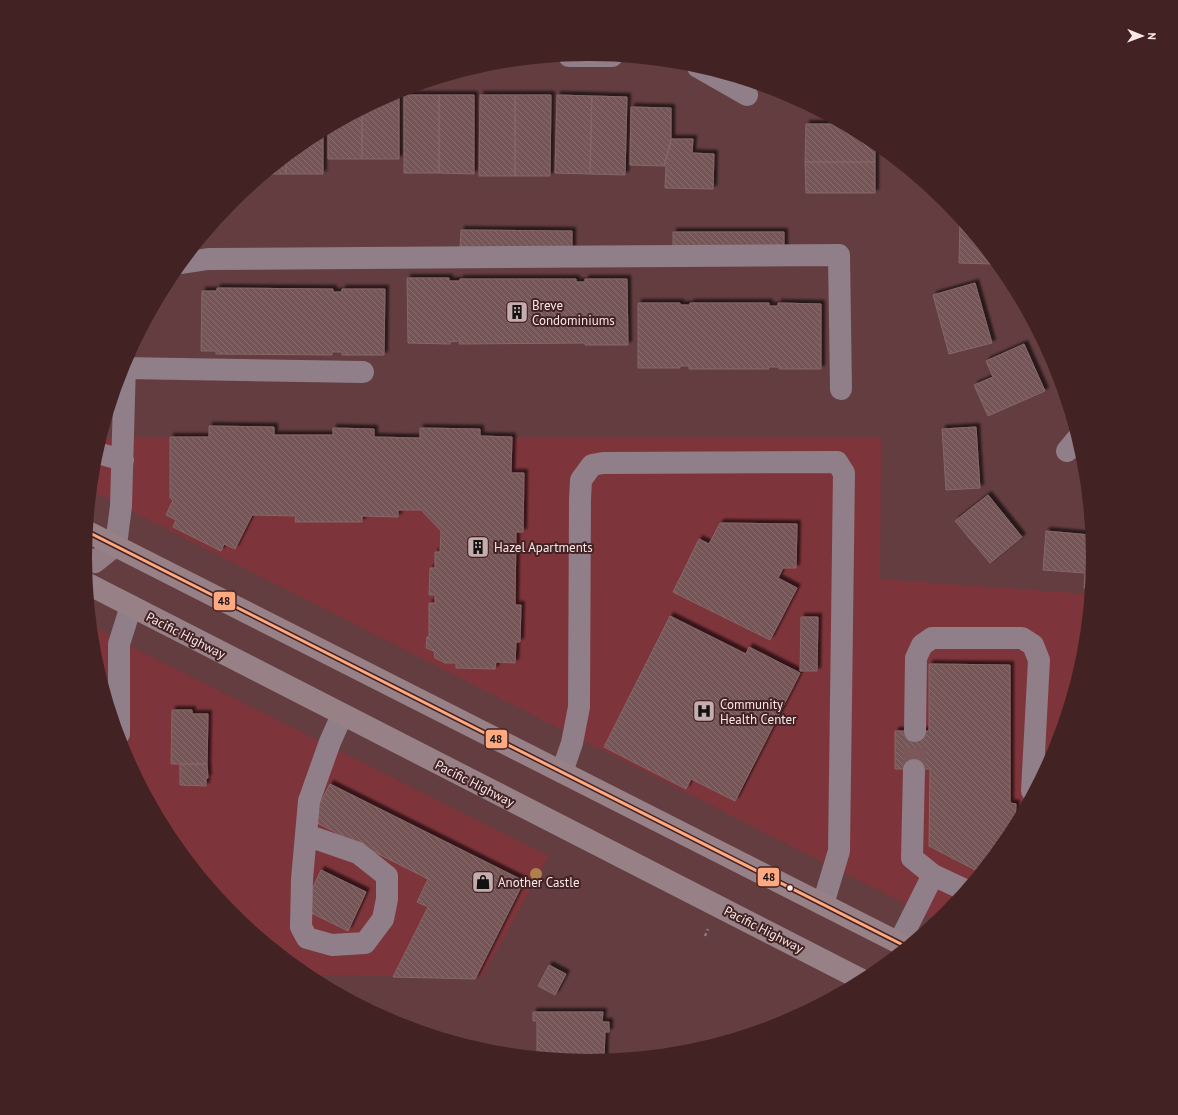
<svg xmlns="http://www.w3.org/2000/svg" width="1178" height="1115" viewBox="0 0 1178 1115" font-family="'PT Sans',sans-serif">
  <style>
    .built { fill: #7e343b }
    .building { fill: url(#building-back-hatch); stroke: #876668; filter: url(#shadow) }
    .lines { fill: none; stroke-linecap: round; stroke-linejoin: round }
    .minor-tunnel { stroke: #7a5759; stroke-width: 22; stroke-dasharray: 22 11; stroke-linecap: butt }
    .path { stroke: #8e7981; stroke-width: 2.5; stroke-dasharray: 3 3; stroke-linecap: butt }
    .minor { stroke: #907e88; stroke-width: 22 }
    .major { stroke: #937c84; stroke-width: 22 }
    .highway { stroke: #978187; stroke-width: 22 }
    .bus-1-casing { stroke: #432224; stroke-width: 6 }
    .bus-1 { stroke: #ffa980; stroke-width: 3 }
    .tree { fill: #af7f4c }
    .bus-dot { fill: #fae8e8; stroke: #432224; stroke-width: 1.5 }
    .labels { text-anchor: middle; stroke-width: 4; stroke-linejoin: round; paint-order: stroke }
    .poi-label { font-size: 13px; fill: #fae8e8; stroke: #432224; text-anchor: start }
    .street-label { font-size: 13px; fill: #fae8e8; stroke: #432224 }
    .line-badge { stroke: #432224; stroke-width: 1.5 }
    .pale-badge-label { font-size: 11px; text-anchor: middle; font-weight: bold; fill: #111 }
  </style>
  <defs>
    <pattern id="building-back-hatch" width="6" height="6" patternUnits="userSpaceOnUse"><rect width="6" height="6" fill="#745456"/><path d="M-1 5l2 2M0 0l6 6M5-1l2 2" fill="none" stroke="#896d6e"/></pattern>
    <filter id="shadow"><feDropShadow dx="3.5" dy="-3.5" stdDeviation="1" flood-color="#0009"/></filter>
  </defs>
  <rect width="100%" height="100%" fill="#633d40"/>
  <path class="built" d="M 108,418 L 108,437 L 881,437 L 880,579 L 1089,594 L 1083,656 L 1054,750 L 1008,837 L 945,914 L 937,920 L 92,491 L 95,459 Z
    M 92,627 L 549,856 L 482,977 L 308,975 L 233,913 L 170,837 L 140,781 L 140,768 L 130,762 L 124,750 L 95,656 Z"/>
  <path class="building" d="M 394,94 L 399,94 L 399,159 L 362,159 L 362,110 Z
    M 404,95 L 439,95 L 439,173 L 404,173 Z
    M 439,95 L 474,95 L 474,174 L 439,173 Z
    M 480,95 L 515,95 L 515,176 L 479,176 Z
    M 515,95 L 551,95 L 550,176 L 515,176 Z
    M 557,95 L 592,96 L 590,174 L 555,173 Z
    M 592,96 L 627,97 L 625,175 L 590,174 Z
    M 631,107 L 671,108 L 671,143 L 664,166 L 630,165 Z
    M 362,110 L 362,159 L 328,159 L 328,129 Z
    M 806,124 L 841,124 L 869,139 L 875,144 L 875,162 L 805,162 Z
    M 323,131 L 323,174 L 286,174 L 286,158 L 309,139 Z
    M 671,139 L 693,139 L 692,153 L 714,154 L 713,189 L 665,188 L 666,166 L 664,166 Z
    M 286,158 L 286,174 L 266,174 Z
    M 805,162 L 875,162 L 875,193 L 806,193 Z
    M 960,220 L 993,260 L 993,264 L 959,263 Z
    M 461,230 L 572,231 L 572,249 L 460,247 Z
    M 673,232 L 784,232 L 784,253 L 673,252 Z
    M 407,278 L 449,278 L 449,281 L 460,281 L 460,279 L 576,279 L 576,282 L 585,282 L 585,279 L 627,279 L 628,345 L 585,345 L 585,343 L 459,344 L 460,341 L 450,342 L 450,344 L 408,343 Z
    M 975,283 L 992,343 L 949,354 L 933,295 Z
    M 217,288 L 333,289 L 333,292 L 342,292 L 342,289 L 385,289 L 384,355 L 342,355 L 342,352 L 332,352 L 332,355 L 216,354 L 216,351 L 201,351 L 202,291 L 217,291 Z
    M 638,303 L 680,303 L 680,305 L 690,305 L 690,303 L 769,303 L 769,306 L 778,306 L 778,303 L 821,304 L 821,369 L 779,369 L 779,367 L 768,367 L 769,369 L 689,369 L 689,366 L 680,366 L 680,368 L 638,368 Z
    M 1024,344 L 1045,391 L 988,416 L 974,385 L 993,377 L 986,361 Z
    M 209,426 L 274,427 L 274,435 L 333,435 L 333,428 L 374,429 L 374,437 L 420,438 L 420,428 L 480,429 L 480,436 L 512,437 L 511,473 L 524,473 L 523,532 L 516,532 L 515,605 L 521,605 L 520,642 L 516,642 L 515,663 L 496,662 L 495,669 L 456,668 L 456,663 L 445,663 L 435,658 L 434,651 L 426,648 L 427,637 L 429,637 L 429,603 L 435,603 L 435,595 L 429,595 L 430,568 L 435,568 L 435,552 L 440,552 L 441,531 L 421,510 L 398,510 L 398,517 L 362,516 L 362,522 L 295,522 L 296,516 L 252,515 L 235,549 L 224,544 L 221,551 L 173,527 L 176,520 L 166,515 L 173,500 L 170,498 L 170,437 L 209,437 Z
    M 976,427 L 980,488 L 946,490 L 942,429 Z
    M 988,495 L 1022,537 L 990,563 L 955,521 Z
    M 720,523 L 797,524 L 796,568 L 783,568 L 778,578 L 797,588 L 770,640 L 673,592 L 699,539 L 709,544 Z
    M 1046,531 L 1090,535 L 1092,558 L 1089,589 L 1084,588 L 1085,573 L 1043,570 Z
    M 670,616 L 746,654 L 749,647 L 800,673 L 735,801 L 691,779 L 686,789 L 604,747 Z
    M 801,617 L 818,617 L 817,671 L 800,671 Z
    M 929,664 L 1010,665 L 1010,803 L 1016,804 L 1015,823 L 1008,837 L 979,872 L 929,846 L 930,769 L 895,769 L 895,731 L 929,731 Z
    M 172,710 L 192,710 L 192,714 L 208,714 L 207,764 L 171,764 Z
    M 180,764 L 207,764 L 208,778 L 206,778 L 206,786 L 180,785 Z
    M 330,784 L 524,881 L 475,979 L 393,977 L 428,907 L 417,902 L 428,879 L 311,820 Z
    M 321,870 L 366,892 L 348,931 L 303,909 Z
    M 549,965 L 566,974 L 555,995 L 538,986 Z
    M 533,1012 L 603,1012 L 602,1022 L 609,1022 L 609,1032 L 605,1032 L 604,1059 L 589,1061 L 537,1056 L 537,1021 L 533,1021 Z"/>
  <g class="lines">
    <path class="minor-tunnel" d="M 914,770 L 915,731"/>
    <path class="path" d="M 705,936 L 708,929"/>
    <path class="minor" d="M 569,56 L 612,56
      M 698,67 L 747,95
      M 182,263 L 208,259 L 839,255 L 841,389
      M 124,368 L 363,372
      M 1067,451 L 1077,439
      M 97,453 L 123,460
      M 116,545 L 121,506 L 125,363
      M 915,731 L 916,658 L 922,645 L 932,638 L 1022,638 L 1033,645 L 1039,660 L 1032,791
      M 119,734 L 119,644 L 131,606
      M 562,772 L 572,743 L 579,707 L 580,499 L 581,480 L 592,465 L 603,463 L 837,462 L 844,473 L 839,851 L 823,904
      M 306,835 L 358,853 L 387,876 L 387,899 L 383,919 L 365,943 L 332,945 L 307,938 L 301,927 L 302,879 L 309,801 L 330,742 L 342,715
      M 933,875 L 965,890
      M 899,943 L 933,875 L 912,858 L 914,770"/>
    <path class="major" d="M 86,557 L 95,562 L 116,545"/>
    <path class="highway" d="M 88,532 L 905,946
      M 88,584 L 862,980"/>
    <g class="bus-1-casing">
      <path id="bus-1" d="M 88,532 L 905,946"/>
    </g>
    <use href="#bus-1" class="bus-1"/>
  </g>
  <circle class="tree" cx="536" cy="874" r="6"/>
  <defs>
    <g id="building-square" transform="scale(1.15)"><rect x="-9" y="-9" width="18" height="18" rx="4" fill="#c5acad" stroke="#432224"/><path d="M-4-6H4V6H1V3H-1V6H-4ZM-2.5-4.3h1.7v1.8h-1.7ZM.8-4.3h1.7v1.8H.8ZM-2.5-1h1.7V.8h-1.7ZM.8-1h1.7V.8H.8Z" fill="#111"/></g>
    <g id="hospital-square" transform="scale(1.15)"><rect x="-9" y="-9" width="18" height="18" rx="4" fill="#c5acad" stroke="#432224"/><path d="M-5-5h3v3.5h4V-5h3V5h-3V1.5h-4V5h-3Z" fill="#111"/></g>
    <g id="shop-square" transform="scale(1.15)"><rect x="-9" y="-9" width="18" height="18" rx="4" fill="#c5acad" stroke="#432224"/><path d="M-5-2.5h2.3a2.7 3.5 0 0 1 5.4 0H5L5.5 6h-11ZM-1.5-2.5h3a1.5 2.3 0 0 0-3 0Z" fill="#111"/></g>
  </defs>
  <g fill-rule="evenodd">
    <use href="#building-square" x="517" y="312"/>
    <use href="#building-square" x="478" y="547"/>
    <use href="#hospital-square" x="704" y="711"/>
    <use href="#shop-square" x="483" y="882"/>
  </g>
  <circle class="bus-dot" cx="790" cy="888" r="3.5"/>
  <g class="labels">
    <g class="poi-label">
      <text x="532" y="310">Breve<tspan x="532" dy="15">Condominiums</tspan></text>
      <text x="494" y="552">Hazel Apartments</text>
      <text x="720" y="709">Community<tspan x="720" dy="15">Health Center</tspan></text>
      <text x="498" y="887">Another Castle</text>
    </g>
    <g class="street-label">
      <text transform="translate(186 635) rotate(27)" y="5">Pacific Highway</text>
      <text transform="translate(475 783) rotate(27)" y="5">Pacific Highway</text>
      <text transform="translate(764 929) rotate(27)" y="5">Pacific Highway</text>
    </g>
  </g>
  <path d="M0 0H1178V1115H0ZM588 61H590A496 496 0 0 1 1086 557V558A496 496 0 0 1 590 1054H588A496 496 0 0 1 92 558V557A496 496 0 0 1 588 61Z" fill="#432224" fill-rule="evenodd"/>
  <g class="line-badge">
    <rect x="213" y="591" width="23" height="20" rx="4" fill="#ffa980"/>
    <rect x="485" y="729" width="23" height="20" rx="4" fill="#ffa980"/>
    <rect x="757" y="867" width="23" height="20" rx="4" fill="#ffa980"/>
  </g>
  <g class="pale-badge-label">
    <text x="224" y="605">48</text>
    <text x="496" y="743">48</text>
    <text x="769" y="881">48</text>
  </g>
  <g transform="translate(1142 36) rotate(91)" stroke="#432224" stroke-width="3" paint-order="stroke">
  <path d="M0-3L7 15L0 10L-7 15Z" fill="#fae8e8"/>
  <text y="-6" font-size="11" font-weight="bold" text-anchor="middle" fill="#fae8e8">N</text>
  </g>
</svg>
